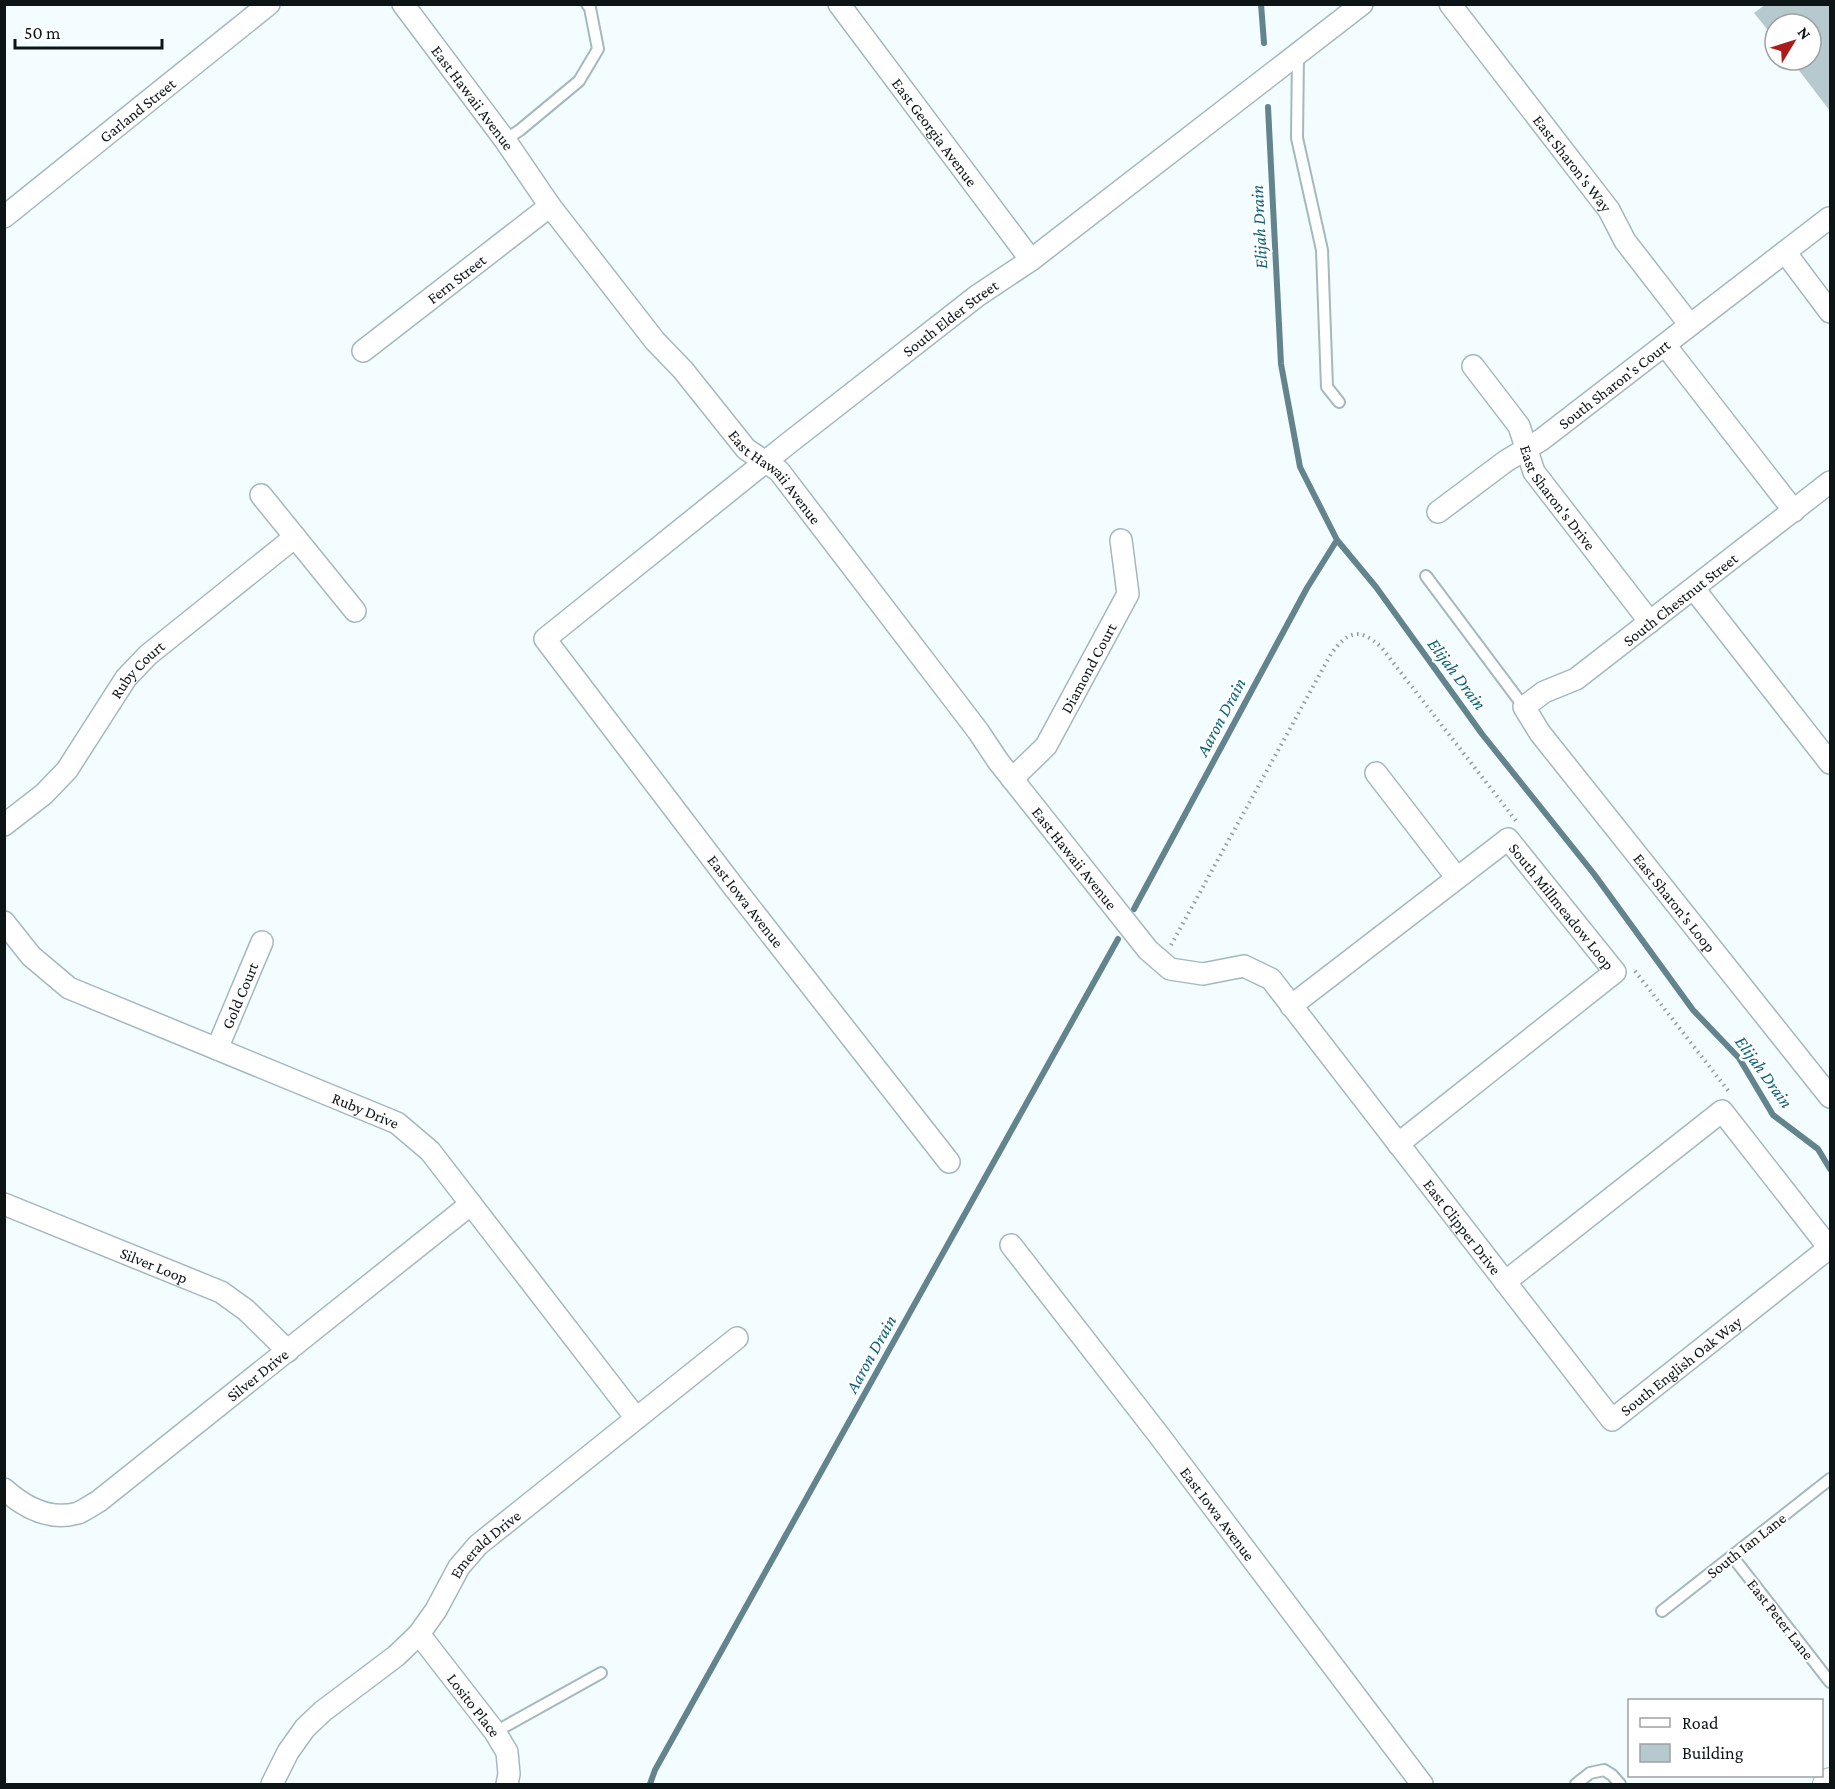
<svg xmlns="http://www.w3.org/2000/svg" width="1835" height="1789" viewBox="0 0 1835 1789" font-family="'Crimson Pro',serif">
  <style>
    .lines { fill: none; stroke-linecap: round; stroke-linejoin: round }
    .stream { stroke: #63838d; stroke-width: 6 }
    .building { fill: #b5c9cf }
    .service-casing { stroke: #a4b8bf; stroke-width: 14 }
    .minor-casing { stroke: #a4b8bf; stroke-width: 24 }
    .tertiary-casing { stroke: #a4b8bf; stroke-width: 28 }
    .path { stroke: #939b9e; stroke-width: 4; stroke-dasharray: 1.5 4.5; stroke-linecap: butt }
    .service { stroke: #fff; stroke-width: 10 }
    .minor { stroke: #fff; stroke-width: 21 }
    .tertiary { stroke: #fff; stroke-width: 26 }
    .labels { text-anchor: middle; stroke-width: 4.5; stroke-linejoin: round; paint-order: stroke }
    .street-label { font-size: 16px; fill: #0d1416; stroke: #fff }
    .water-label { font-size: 18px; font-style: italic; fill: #0b6175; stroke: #fff }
  </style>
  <rect width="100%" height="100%" fill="#f3fcff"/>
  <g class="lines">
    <path class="stream" d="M 1261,4 L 1264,43
      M 1268,107 L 1281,364 L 1300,467 L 1337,540 L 1376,587 L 1482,734 L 1594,874 L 1693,1010 L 1739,1058 L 1773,1115 L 1818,1149 L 1830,1169
      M 1134,909 L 1307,588 L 1337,540
      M 650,1784 L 655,1770 L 1118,939"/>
  </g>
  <path class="building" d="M 1766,4 L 1830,4 L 1830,111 L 1791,60 L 1811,60 L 1811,24 L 1775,24 L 1775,39 L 1754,13 Z"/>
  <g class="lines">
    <g class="service-casing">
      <path id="service" d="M 1298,54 L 1297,138 L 1322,250 L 1327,387 L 1339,402
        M 505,140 L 520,130 L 579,81 L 598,49 L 590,8 L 587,4
        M 1426,576 L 1524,707
        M 1732,1556 L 1830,1682
        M 1662,1611 L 1830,1479
        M 495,1732 L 601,1673
        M 1576,1784 L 1590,1773 L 1604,1770 L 1612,1775 L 1620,1784"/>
    </g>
    <g class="minor-casing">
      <g id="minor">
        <path id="s1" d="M 403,4 L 505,140 L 550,206 L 655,341 L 683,370 L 746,449 L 779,471 L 978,731 L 998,761 L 1148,950 L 1170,969 L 1203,974 L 1244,966 L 1271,979 L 1612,1420 L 1829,1248"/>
        <path id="s2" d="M 839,4 L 1031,260"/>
        <path id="s3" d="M 1450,4 L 1609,210 L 1625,241 L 1690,325"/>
        <path id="s4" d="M 4,217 L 269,4"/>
        <path d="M 1785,252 L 1830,312"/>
        <path d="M 1665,345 L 1794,511"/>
        <path id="s5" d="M 363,351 L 550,206"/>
        <path id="s6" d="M 1473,366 L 1519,426 L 1534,472 L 1650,622"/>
        <path id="s7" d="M 1830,482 L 1576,679 L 1544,692 L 1524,707 L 1540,733 L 1830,1097"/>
        <path d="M 261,495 L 355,611"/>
        <path id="s8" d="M 1438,512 L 1506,461 L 1541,440 L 1829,218"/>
        <path d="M 1694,589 L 1830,763"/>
        <path d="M 1376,773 L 1457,878"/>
        <path id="s9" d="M 1012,779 L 1046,746 L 1128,594 L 1121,540"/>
        <path id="s10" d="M 4,825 L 44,794 L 67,770 L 126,678 L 148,655 L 295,537"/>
        <path id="s11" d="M 4,922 L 31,956 L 69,988 L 397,1123 L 430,1151 L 636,1418"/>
        <path id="s12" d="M 1291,1006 L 1508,839 L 1615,972 L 1398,1144"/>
        <path id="s13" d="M 217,1049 L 262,942"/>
        <path id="s14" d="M 949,1162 L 733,886 L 545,639 L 785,446 L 977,296 L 1031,260 L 1362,4"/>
        <path id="s15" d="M 4,1204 L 221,1292 L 246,1310 L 288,1351"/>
        <path id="s16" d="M 1011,1245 L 1158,1434 L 1422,1784"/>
        <path d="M 1505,1282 L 1722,1111 L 1830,1249"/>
        <path id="s17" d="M 4,1489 C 24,1507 50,1521 78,1513 C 85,1510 92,1505 99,1501 L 471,1204"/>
        <path id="s18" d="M 419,1634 L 495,1732 L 507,1752 L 509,1774 L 507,1784"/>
        <path id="s19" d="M 272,1784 L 288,1752 L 305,1728 L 323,1711 L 396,1656 L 419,1634 L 436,1610 L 459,1567 L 478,1545 L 737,1338"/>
      </g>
    </g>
    <g class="tertiary-casing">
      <path id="tertiary" d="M 1826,1784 L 1830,1781"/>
    </g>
    <path class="path" d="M 1171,945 L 1331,654 C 1348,631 1359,627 1381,647 L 1517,822
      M 1635,971 L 1730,1093"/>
    <use href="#service" class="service"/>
    <use href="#minor" class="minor"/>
    <use href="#tertiary" class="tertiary"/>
  </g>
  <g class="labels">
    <g class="street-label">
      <text dy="6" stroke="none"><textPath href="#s1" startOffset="117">East Hawaii Avenue</textPath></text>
      <text dy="6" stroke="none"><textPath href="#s4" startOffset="171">Garland Street</textPath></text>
      <text dy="6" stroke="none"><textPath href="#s2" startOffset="160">East Georgia Avenue</textPath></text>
      <text dy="6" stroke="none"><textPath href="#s3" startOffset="201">East Sharon's Way</textPath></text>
      <text dy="6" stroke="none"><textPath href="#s5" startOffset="118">Fern Street</textPath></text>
      <text dy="6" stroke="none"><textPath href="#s14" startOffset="1178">South Elder Street</textPath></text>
      <text dy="6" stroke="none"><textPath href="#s8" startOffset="218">South Sharon's Court</textPath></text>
      <text dy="6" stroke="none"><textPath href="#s1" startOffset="603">East Hawaii Avenue</textPath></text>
      <text dy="6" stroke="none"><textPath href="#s6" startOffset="158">East Sharon's Drive</textPath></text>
      <text transform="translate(1680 599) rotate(-38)" y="6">South Chestnut Street</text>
      <text dy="6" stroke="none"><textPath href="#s9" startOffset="136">Diamond Court</textPath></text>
      <text dy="6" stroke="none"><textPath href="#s10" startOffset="207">Ruby Court</textPath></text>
      <text dy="6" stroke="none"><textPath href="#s1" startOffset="1089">East Hawaii Avenue</textPath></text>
      <text transform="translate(746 901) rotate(52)" y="6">East Iowa Avenue</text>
      <text dy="6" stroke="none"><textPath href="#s7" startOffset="628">East Sharon's Loop</textPath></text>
      <text dy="6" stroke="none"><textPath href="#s12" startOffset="360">South Millmeadow Loop</textPath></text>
      <text dy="6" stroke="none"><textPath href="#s13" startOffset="58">Gold Court</textPath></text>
      <text dy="6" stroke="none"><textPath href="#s11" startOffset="414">Ruby Drive</textPath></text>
      <text dy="6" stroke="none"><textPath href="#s1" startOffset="1654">East Clipper Drive</textPath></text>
      <text dy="6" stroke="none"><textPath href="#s15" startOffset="162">Silver Loop</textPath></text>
      <text dy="6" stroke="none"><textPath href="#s1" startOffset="1986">South English Oak Way</textPath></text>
      <text dy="6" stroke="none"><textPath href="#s17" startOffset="308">Silver Drive</textPath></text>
      <text dy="6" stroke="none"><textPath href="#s16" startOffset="339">East Iowa Avenue</textPath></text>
      <text transform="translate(1746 1545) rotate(-38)" y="6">South Ian Lane</text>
      <text dy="6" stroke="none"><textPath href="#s19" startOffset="326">Emerald Drive</textPath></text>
      <text transform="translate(1781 1619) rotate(52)" y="6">East Peter Lane</text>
      <text dy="6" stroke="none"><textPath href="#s18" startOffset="90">Losito Place</textPath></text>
    </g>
    <g class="water-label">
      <text transform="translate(1259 227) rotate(-93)" y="6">Elijah Drain</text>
      <text transform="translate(1457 674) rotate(53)" y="6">Elijah Drain</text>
      <text transform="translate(1221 717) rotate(-62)" y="6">Aaron Drain</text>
      <text transform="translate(1764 1072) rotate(54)" y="6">Elijah Drain</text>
      <text transform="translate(871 1354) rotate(-61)" y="6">Aaron Drain</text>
    </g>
  </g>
  <rect width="1835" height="1789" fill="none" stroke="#0d1416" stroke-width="12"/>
  <rect x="1628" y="1699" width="195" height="78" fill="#ffffff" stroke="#9ea1a2" stroke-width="1.5"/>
  <rect x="1640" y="1718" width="30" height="9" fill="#ffffff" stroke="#9ea1a2" stroke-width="1.5"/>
  <text x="1682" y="1729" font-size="18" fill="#0d1416">Road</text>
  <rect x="1640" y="1744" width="30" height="18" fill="#b5c9cf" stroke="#9ea1a2" stroke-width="1.5"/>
  <text x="1682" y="1759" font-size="18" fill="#0d1416">Building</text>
  <g transform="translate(1793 42) rotate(52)"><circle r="28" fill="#ffffff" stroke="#9ea1a2" stroke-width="1.5"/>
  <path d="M0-4.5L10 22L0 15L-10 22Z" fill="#ac1a1c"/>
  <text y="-9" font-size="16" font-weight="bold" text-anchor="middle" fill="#0d1416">N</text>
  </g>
  <path d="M15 39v9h147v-9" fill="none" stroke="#0d1416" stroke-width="3"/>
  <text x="24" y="39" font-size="18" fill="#0d1416" stroke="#ffffff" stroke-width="4.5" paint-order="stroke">50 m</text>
</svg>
